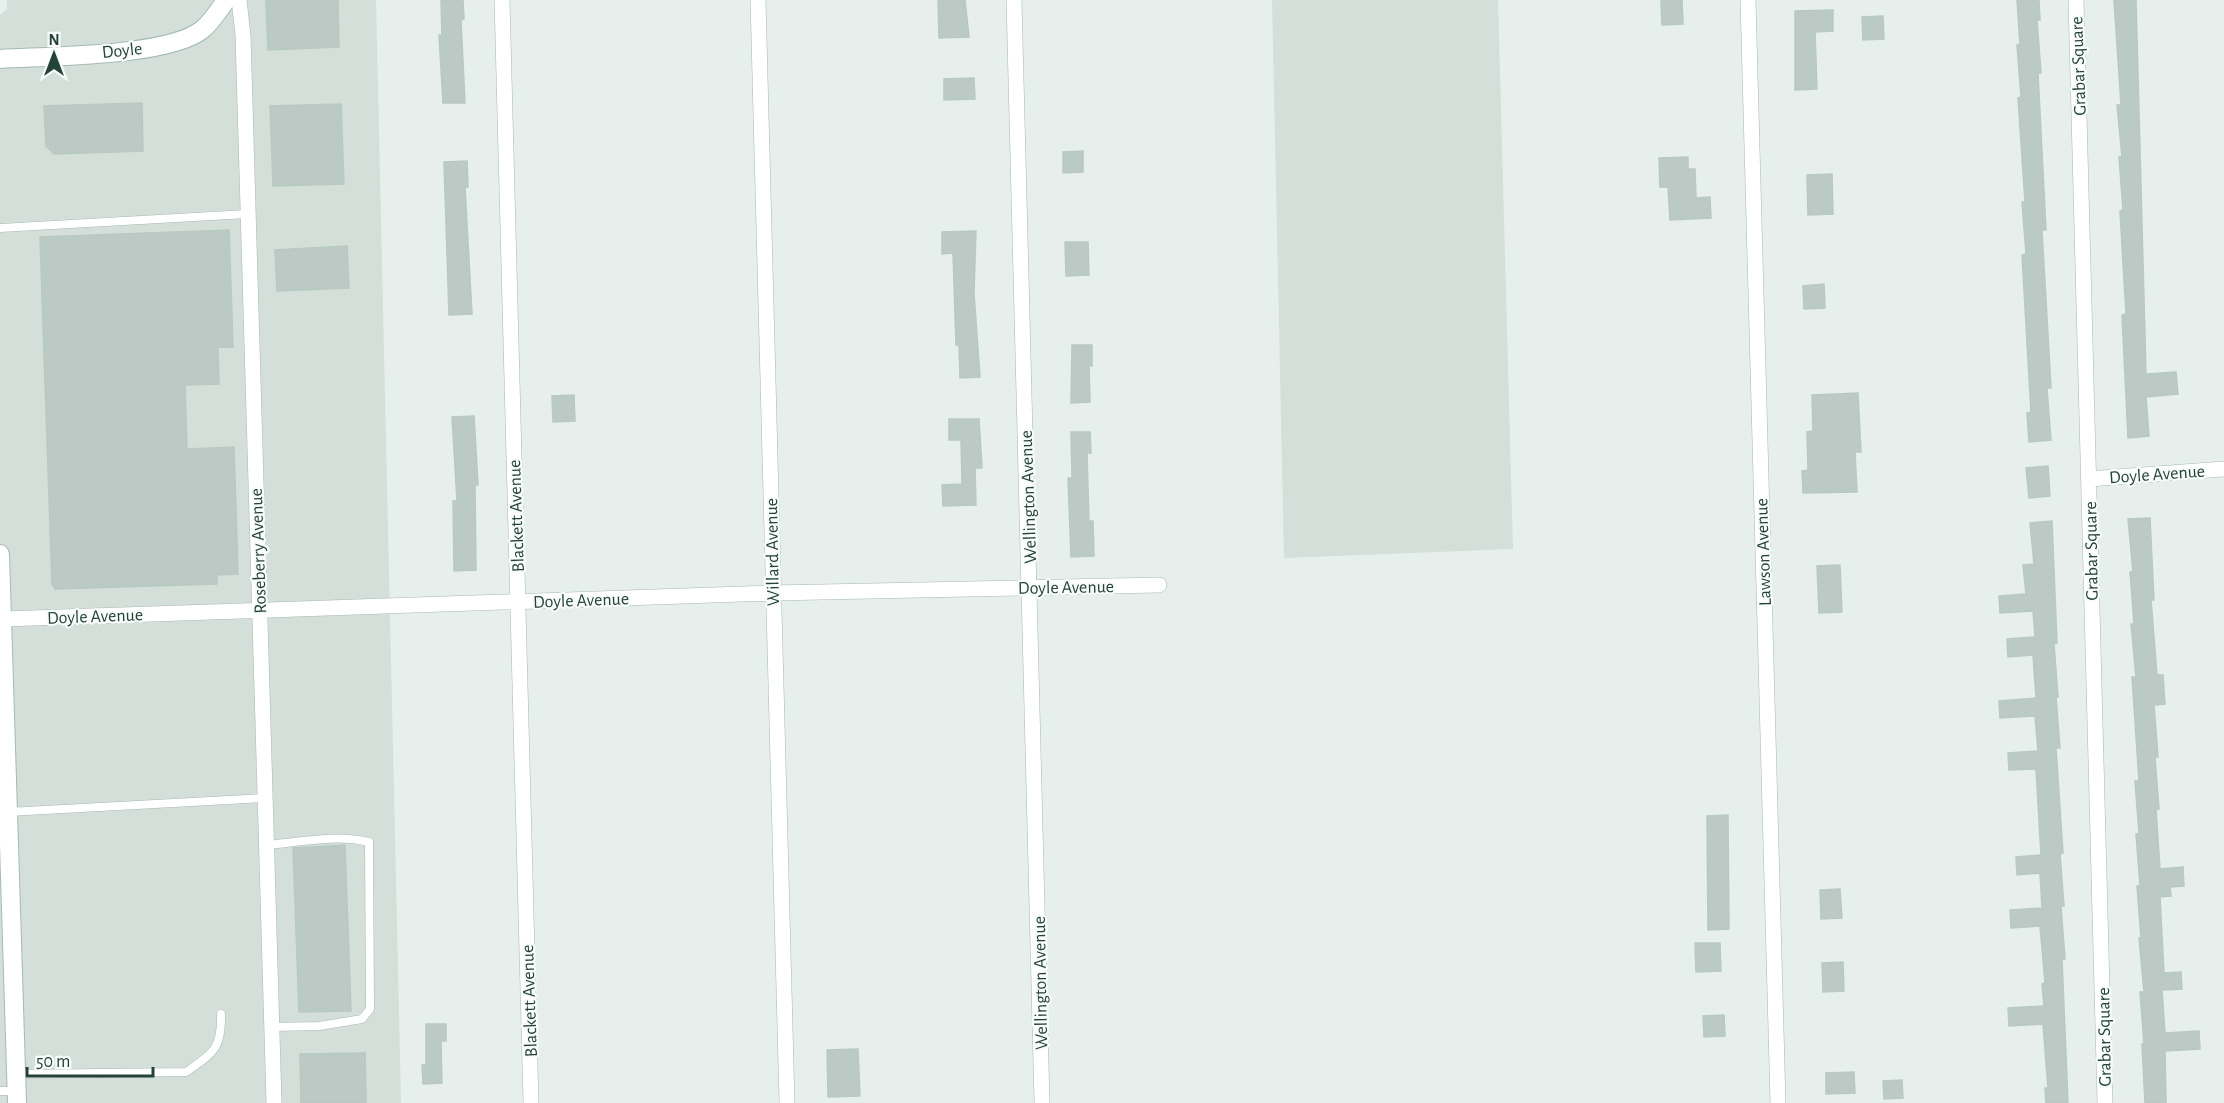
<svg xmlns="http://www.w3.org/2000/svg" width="2224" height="1103" viewBox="0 0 2224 1103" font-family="'Alegreya Sans',sans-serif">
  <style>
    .built { fill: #d4dfda }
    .building { fill: #bbcac4; stroke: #b8c9c2; stroke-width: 1.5 }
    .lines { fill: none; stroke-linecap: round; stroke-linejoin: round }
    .lane-casing { stroke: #a8b8b2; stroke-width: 9 }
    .street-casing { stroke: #a8b8b2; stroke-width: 16 }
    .secondary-casing { stroke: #a4bbb3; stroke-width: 20 }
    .lane { stroke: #fff; stroke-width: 8 }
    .street { stroke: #fff; stroke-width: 15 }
    .secondary { stroke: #fff; stroke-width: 18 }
    .labels { text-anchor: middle; stroke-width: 4.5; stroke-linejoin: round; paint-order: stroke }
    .street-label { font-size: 18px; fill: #24423a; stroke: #f7fbf9 }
  </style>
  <rect width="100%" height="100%" fill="#e6efeb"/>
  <path class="built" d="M 7,0 L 376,0 L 401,1103 L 0,1103 L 0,15 L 7,9 Z
    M 1272,0 L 1498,0 L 1513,549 L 1284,558 Z"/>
  <path class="building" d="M 266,0 L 338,0 L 339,47 L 268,50 Z
    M 441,0 L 463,0 L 464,19 L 461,20 L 465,103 L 443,103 L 439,35 L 442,35 Z
    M 938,0 L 965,0 L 969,37 L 939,38 Z
    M 1661,0 L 1682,0 L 1683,24 L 1662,25 Z
    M 2017,0 L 2039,0 L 2040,20 L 2037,20 L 2041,73 L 2038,73 L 2046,230 L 2042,230 L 2051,388 L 2047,388 L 2051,440 L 2029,442 L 2027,413 L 2031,412 L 2022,255 L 2026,254 L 2022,202 L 2025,202 L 2018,98 L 2021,97 L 2017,45 L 2020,45 Z
    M 2114,0 L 2136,0 L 2146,374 L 2176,372 L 2178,394 L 2146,397 L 2149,436 L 2128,438 L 2122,315 L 2126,314 L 2120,211 L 2123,210 L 2119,157 L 2122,157 L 2117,105 L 2121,105 Z
    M 1833,10 L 1833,31 L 1815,32 L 1817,89 L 1795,90 L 1795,11 Z
    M 1883,16 L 1884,39 L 1863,40 L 1862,17 Z
    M 974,78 L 975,99 L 944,100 L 944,79 Z
    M 142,103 L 143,151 L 54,154 L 46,146 L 44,106 Z
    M 341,104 L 344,184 L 273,186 L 270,106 Z
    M 1083,151 L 1083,172 L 1063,173 L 1063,152 Z
    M 1688,157 L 1688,169 L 1695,169 L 1696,198 L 1710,197 L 1711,218 L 1670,220 L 1668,187 L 1660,187 L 1659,158 Z
    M 467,161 L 468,187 L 465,187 L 472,314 L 449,315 L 444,162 Z
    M 1832,174 L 1833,214 L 1808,215 L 1807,175 Z
    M 229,230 L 233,347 L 218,347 L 219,384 L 185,385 L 187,449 L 234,447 L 238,574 L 217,575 L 217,584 L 55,589 L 52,584 L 40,237 Z
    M 976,231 L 974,293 L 980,377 L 960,378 L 959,345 L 956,345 L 953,253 L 942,254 L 942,232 Z
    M 1065,242 L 1088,242 L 1089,275 L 1066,276 Z
    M 347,246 L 349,288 L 277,291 L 275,250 Z
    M 1824,284 L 1825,308 L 1804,309 L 1803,286 Z
    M 1072,345 L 1092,345 L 1092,366 L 1089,366 L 1090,402 L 1071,403 Z
    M 1858,393 L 1861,452 L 1855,452 L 1857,492 L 1803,493 L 1802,471 L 1808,470 L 1807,432 L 1813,431 L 1812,395 Z
    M 574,395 L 575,421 L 553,422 L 552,396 Z
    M 474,416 L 478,485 L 475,485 L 476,570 L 454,571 L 453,501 L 457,501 L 452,417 Z
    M 949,419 L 979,419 L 982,468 L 975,468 L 976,505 L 943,506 L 942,485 L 962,484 L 961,440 L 949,440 Z
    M 1071,432 L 1090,432 L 1091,453 L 1087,453 L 1089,521 L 1093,521 L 1094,556 L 1071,557 L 1068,478 L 1072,478 Z
    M 2048,466 L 2050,496 L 2029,498 L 2026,468 Z
    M 2150,518 L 2154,600 L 2151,600 L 2157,675 L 2163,675 L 2165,704 L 2154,705 L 2158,757 L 2155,757 L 2159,809 L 2156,809 L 2160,869 L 2183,867 L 2184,886 L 2170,887 L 2171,896 L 2160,897 L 2164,973 L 2181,972 L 2182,989 L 2162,990 L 2165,1033 L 2199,1031 L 2200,1049 L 2165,1051 L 2166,1103 L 2145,1103 L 2142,1044 L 2144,1044 L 2140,992 L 2144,992 L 2139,938 L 2141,938 L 2137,886 L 2140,886 L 2136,834 L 2139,834 L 2135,781 L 2139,781 L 2132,677 L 2136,677 L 2131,624 L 2134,624 L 2130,572 L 2133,572 L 2128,519 Z
    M 2052,521 L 2057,643 L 2054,644 L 2058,697 L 2056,697 L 2060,748 L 2056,748 L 2063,853 L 2060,854 L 2064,906 L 2061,906 L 2065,959 L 2062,959 L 2068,1103 L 2046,1103 L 2045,1088 L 2048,1088 L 2043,1024 L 2009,1026 L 2008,1008 L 2044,1006 L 2042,984 L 2045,983 L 2040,926 L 2011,928 L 2010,910 L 2042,908 L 2040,873 L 2017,875 L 2016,857 L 2041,855 L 2036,769 L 2009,770 L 2008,753 L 2038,751 L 2035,716 L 2000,718 L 1999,701 L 2036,698 L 2033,655 L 2008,657 L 2007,639 L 2035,637 L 2033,611 L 2000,613 L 1999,596 L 2026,594 L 2023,565 L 2034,564 L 2030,523 Z
    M 1840,565 L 1842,612 L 1819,613 L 1817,566 Z
    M 1728,815 L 1729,929 L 1708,930 L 1707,816 Z
    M 345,845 L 351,1011 L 299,1012 L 293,848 Z
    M 1840,889 L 1842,918 L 1821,919 L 1820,890 Z
    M 1695,943 L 1720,943 L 1721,971 L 1696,972 Z
    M 1843,962 L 1844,991 L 1823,992 L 1822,963 Z
    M 1724,1015 L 1725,1036 L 1704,1037 L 1703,1016 Z
    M 426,1024 L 446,1024 L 446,1041 L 441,1041 L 442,1083 L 423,1084 L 422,1065 L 426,1065 Z
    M 858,1049 L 860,1096 L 828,1097 L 827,1050 Z
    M 365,1053 L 366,1103 L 301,1103 L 300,1054 Z
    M 1854,1072 L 1855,1093 L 1826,1094 L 1826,1073 Z
    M 1902,1080 L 1903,1098 L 1884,1099 L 1883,1081 Z"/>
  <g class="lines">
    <g class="lane-casing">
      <path id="lane" d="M 0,228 L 247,214
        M 8,812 L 265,798
        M 267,845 C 300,842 336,834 369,842 L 370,1009 L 362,1019 L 319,1026 L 272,1027
        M 16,1074 L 186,1072 C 213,1053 222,1049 221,1014
        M 0,1091 L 15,1091"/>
    </g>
    <g class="street-casing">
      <path id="street" d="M 239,0 L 243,35 L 274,1103
        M 502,0 L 531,1103
        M 758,0 L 787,1103
        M 1014,0 L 1042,1103
        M 1748,0 L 1778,1103
        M 2076,0 L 2105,1103
        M 2089,479 L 2224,469
        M 2,619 L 773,593 L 1159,585"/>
    </g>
    <g class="secondary-casing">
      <path id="secondary" d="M 0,59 C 46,56 170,57 203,29 C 211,22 220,9 226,0
        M 0,554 L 17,1103"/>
    </g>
    <use href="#lane" class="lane"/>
    <use href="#street" class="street"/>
    <use href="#secondary" class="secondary"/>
  </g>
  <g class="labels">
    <g class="street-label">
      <text transform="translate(122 50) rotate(-6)" y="6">Doyle</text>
      <text transform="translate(2078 66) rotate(-92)" y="6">Grabar Square</text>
      <text transform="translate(2157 474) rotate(-4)" y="6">Doyle Avenue</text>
      <text transform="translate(1028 497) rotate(-92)" y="6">Wellington Avenue</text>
      <text transform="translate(516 516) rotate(-92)" y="6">Blackett Avenue</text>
      <text transform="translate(258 551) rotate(-92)" y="6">Roseberry Avenue</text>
      <text transform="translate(2091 551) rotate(-91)" y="6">Grabar Square</text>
      <text transform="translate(772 552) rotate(-91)" y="6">Willard Avenue</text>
      <text transform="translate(1763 552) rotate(-92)" y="6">Lawson Avenue</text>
      <text transform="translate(1066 587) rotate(-1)" y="6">Doyle Avenue</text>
      <text transform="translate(581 600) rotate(-2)" y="6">Doyle Avenue</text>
      <text transform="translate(95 616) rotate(-2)" y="6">Doyle Avenue</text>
      <text transform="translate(1040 983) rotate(-91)" y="6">Wellington Avenue</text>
      <text transform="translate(529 1001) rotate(-92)" y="6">Blackett Avenue</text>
      <text transform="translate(2104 1037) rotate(-91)" y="6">Grabar Square</text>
    </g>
  </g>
  <g transform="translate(54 54)" stroke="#f7fbf9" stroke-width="4.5" paint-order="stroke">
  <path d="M0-4.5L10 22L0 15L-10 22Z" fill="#24423a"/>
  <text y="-9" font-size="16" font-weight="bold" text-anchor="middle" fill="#24423a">N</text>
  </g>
  <path d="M27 1067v9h126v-9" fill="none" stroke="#24423a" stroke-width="3"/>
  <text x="36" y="1067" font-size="18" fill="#24423a" stroke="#f7fbf9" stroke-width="4.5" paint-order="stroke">50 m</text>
</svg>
